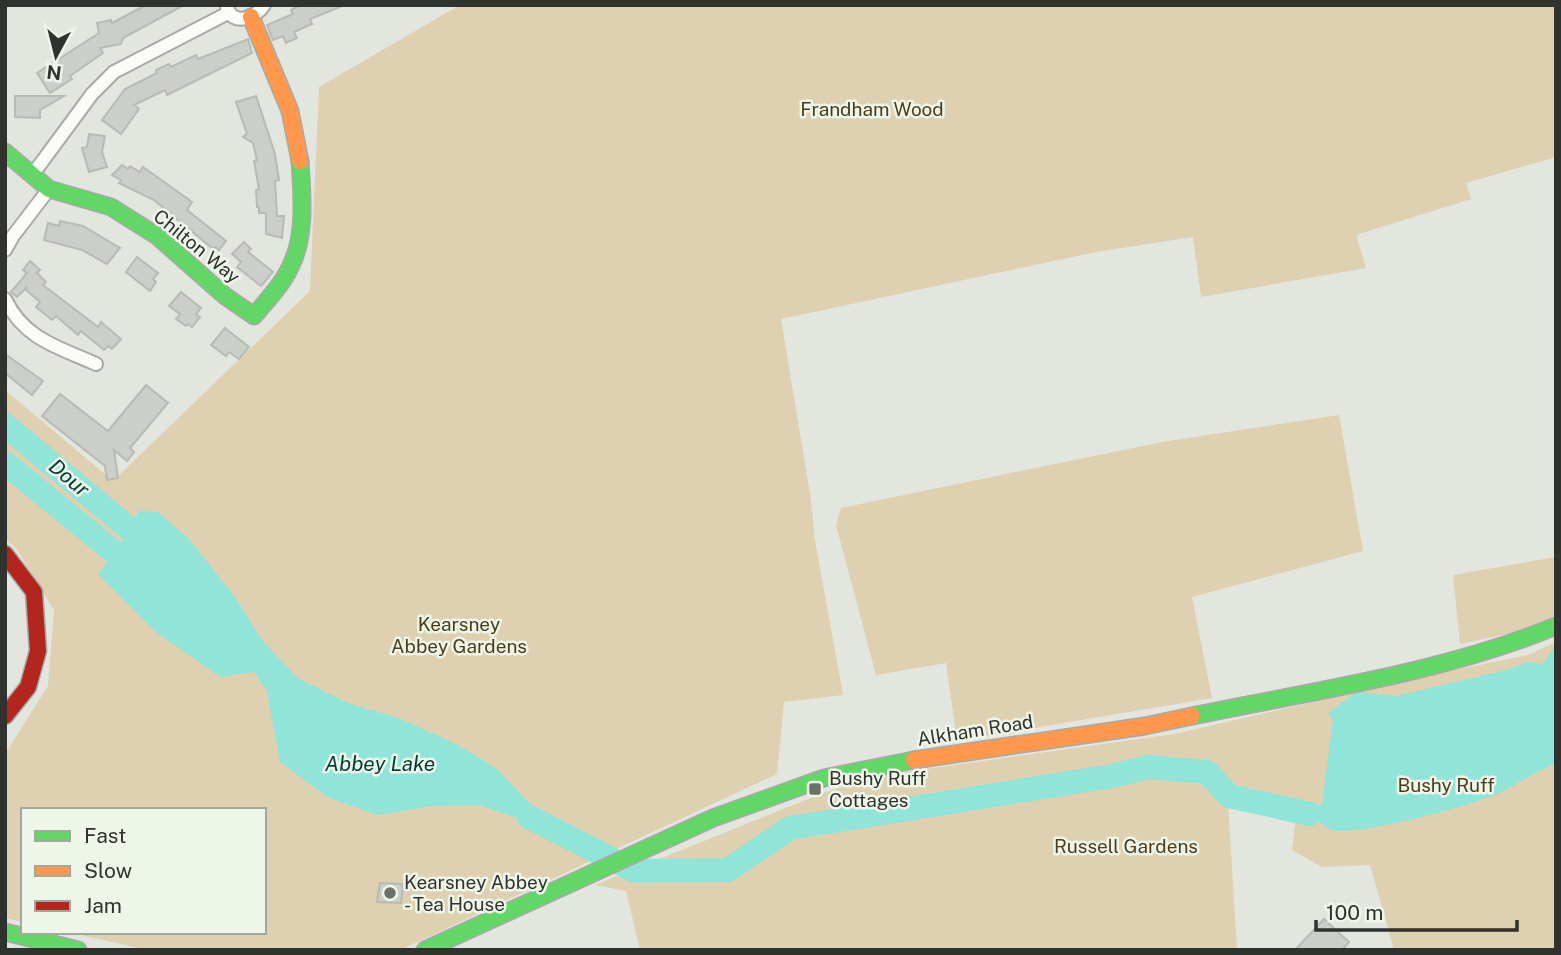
<svg xmlns="http://www.w3.org/2000/svg" width="1561" height="955" viewBox="0 0 1561 955" font-family="'Public Sans',sans-serif">
  <style>
    .green { fill: #ded0b0 }
    .water { fill: #90e5d8 }
    .lines { fill: none; stroke-linecap: round; stroke-linejoin: round }
    .river { stroke: #90e5d8; stroke-width: 24 }
    .building { fill: #cccec9; stroke: #b8bab4; stroke-width: 2 }
    .street-casing { stroke: #a7aaa5; stroke-width: 16 }
    .fast-casing { stroke: #a7aaa5; stroke-width: 19 }
    .slow-casing { stroke: #a7aaa5; stroke-width: 19 }
    .jam-casing { stroke: #a7aaa5; stroke-width: 19 }
    .street { stroke: #fbfbfa; stroke-width: 12 }
    .fast { stroke: #63d668; stroke-width: 16 }
    .slow { stroke: #ff974d; stroke-width: 16 }
    .jam { stroke: #b3261e; stroke-width: 16 }
    .poi-dot { fill: #6e716b; stroke: #eef6ea; stroke-width: 2.5 }
    .labels { text-anchor: middle; stroke-width: 5; stroke-linejoin: round; paint-order: stroke }
    .park-label { font-size: 19px; fill: #4d3c19; stroke: #eef6ea }
    .street-label { font-size: 19px; fill: #2f322d; stroke: #eef6ea }
    .poi-label { font-size: 19px; fill: #2f322d; stroke: #eef6ea; text-anchor: start }
    .water-label { font-size: 21px; font-style: italic; fill: #023c37; stroke: #eef6ea }
  </style>
  <rect width="100%" height="100%" fill="#e2e6df"/>
  <path class="green" d="M 460,5 L 1556,5 L 1556,157 L 1466,183 L 1471,199 L 1356,235 L 1366,268 L 1201,297 L 1193,237 L 1096,252 L 781,319 L 811,500 L 815,540 L 843,695 L 784,702 L 777,774 L 400,950 L 147,950 L 68,932 L 264,932 L 264,810 L 23,810 L 23,922 L 5,918 L 5,754 L 48,686 L 54,610 L 16,548 L 5,539 L 5,390 L 113,481 L 310,291 L 319,87 Z
    M 1339,415 L 1363,551 L 1192,597 L 1212,698 L 957,741 L 946,663 L 876,675 L 836,525 L 841,508 L 1162,442 Z
    M 1556,557 L 1556,620 L 1530,629 L 1460,644 L 1453,575 Z
    M 1556,642 L 1556,950 L 1394,950 L 1370,865 L 1322,867 L 1292,850 L 1296,816 L 1228,803 L 1237,950 L 640,950 L 626,891 L 595,885 L 823,793 L 876,776 L 1175,734 L 1420,677 L 1528,655 Z"/>
  <path class="water" d="M 139,511 L 158,512 L 189,539 L 235,597 L 262,640 L 297,678 L 350,704 L 396,717 L 456,744 L 497,769 L 535,809 L 525,821 L 479,805 L 433,806 L 378,815 L 329,798 L 280,762 L 267,691 L 254,672 L 220,677 L 156,632 L 98,574 L 115,553 Z
    M 1556,644 L 1556,764 C 1535,771 1518,784 1499,793 C 1474,805 1356,837 1332,830 C 1325,827 1316,819 1310,814 L 1322,804 L 1333,720 L 1328,713 L 1357,692 L 1396,696 L 1502,671 L 1529,662 L 1543,664 Z"/>
  <g class="lines">
    <path class="river" d="M 5,425 L 132,531
      M 5,463 L 115,553
      M 529,817 L 635,871 L 728,870 L 790,828 L 1112,776 L 1148,767 L 1207,772 L 1229,796 L 1310,814"/>
  </g>
  <path class="building" d="M 146,5 L 184,5 L 123,38 L 121,44 L 100,48 L 103,53 L 70,76 L 72,79 L 50,93 L 37,73 L 99,33 L 97,23 L 111,20 L 112,23 Z
    M 301,5 L 342,6 L 310,19 L 312,24 L 294,32 L 297,38 L 286,43 L 283,36 L 273,40 L 267,25 L 293,14 L 291,10 Z
    M 248,39 L 252,53 L 167,95 L 165,90 L 134,105 L 139,109 L 121,134 L 102,120 L 125,89 L 157,73 L 156,70 L 169,64 L 171,67 L 196,55 L 198,59 Z
    M 15,96 L 64,96 L 40,110 L 40,118 L 15,117 Z
    M 256,96 L 275,154 L 279,180 L 275,181 L 277,216 L 284,216 L 282,238 L 266,234 L 266,213 L 259,213 L 259,207 L 257,207 L 256,190 L 259,189 L 254,161 L 257,160 L 253,143 L 243,137 L 247,134 L 236,102 Z
    M 89,134 L 105,136 L 102,152 L 107,167 L 89,172 L 82,148 L 87,147 Z
    M 122,165 L 128,169 L 130,166 L 140,172 L 143,167 L 192,202 L 187,210 L 226,241 L 219,250 L 215,247 L 213,249 L 154,200 L 119,183 L 121,180 L 112,175 Z
    M 60,221 L 83,226 L 120,248 L 107,264 L 82,250 L 44,240 L 48,223 L 59,226 Z
    M 244,242 L 251,249 L 248,252 L 273,272 L 261,286 L 237,267 L 241,262 L 232,254 Z
    M 137,257 L 158,273 L 153,279 L 156,282 L 150,291 L 126,272 Z
    M 30,261 L 40,270 L 37,273 L 46,282 L 43,285 L 98,327 L 101,322 L 121,339 L 112,349 L 108,346 L 104,350 L 81,331 L 78,335 L 56,316 L 52,320 L 36,307 L 40,302 L 26,290 L 27,287 L 17,297 L 11,292 L 27,273 L 23,270 Z
    M 181,292 L 201,308 L 196,314 L 200,317 L 192,327 L 188,324 L 186,326 L 176,319 L 180,314 L 169,306 Z
    M 225,328 L 249,347 L 239,359 L 229,352 L 226,356 L 211,345 Z
    M 5,354 L 43,381 L 32,395 L 5,373 Z
    M 146,385 L 168,403 L 130,448 L 134,452 L 127,461 L 114,450 L 118,478 L 107,480 L 105,466 L 42,416 L 60,394 L 108,431 Z
    M 380,883 L 403,884 L 401,903 L 377,902 Z
    M 1324,919 L 1349,942 L 1342,950 L 1295,950 Z"/>
  <g class="lines">
    <g class="street-casing">
      <path id="street" d="M 227,7 C 232,27 256,18 264,5
        M 33,174 L 92,94 L 114,72 L 228,13
        M 5,250 L 13,236 L 49,189
        M 5,299 C 24,339 58,347 96,364"/>
    </g>
    <g class="fast-casing">
      <path id="fast" d="M 5,152 L 49,189 L 111,207 L 157,236 L 225,296 L 254,316 C 268,299 284,283 292,263 C 306,233 302,194 300,161
        M 1192,716 C 1312,691 1442,673 1556,626
        M 5,932 L 78,950
        M 425,950 L 713,818 L 824,778 L 914,760"/>
    </g>
    <g class="slow-casing">
      <path id="slow" d="M 251,17 L 290,111 L 300,161
        M 914,760 L 1145,726 L 1192,716"/>
    </g>
    <g class="jam-casing">
      <path id="jam" d="M 5,554 L 34,592 L 38,651 L 28,687 L 5,716"/>
    </g>
    <use href="#street" class="street"/>
    <use href="#fast" class="fast"/>
    <use href="#slow" class="slow"/>
    <use href="#jam" class="jam"/>
  </g>
  <g class="poi-dot">
    <rect x="808" y="782" width="14" height="14" rx="3.5"/>
    <circle cx="390" cy="893" r="7"/>
  </g>
  <g class="labels">
    <g class="park-label">
      <text x="872" y="116">Frandham Wood</text>
      <text x="459" y="631">Kearsney<tspan x="459" dy="22">Abbey Gardens</tspan></text>
      <text x="1446" y="792">Bushy Ruff</text>
      <text x="1126" y="853">Russell Gardens</text>
    </g>
    <g class="street-label">
      <text transform="translate(197 246) rotate(39)" y="7">Chilton Way</text>
      <text transform="translate(975 730) rotate(-9)" y="7">Alkham Road</text>
    </g>
    <g class="poi-label">
      <text x="829" y="785">Bushy Ruff<tspan x="829" dy="22">Cottages</tspan></text>
      <text x="404" y="889">Kearsney Abbey<tspan x="404" dy="22">- Tea House</tspan></text>
    </g>
    <g class="water-label">
      <text transform="translate(69 478) rotate(40)" y="7">Dour</text>
      <text x="380" y="771">Abbey Lake</text>
    </g>
  </g>
  <rect width="1561" height="955" fill="none" stroke="#2f322d" stroke-width="14"/>
  <rect x="21" y="808" width="245" height="126" fill="#eef6ea" stroke="#a2a89e" stroke-width="2"/>
  <rect x="35" y="831" width="35" height="10" fill="#63d668" stroke="#a2a89e" stroke-width="2"/>
  <text x="84" y="843" font-size="21" fill="#2f322d">Fast</text>
  <rect x="35" y="866" width="35" height="10" fill="#ff974d" stroke="#a2a89e" stroke-width="2"/>
  <text x="84" y="878" font-size="21" fill="#2f322d">Slow</text>
  <rect x="35" y="901" width="35" height="10" fill="#b3261e" stroke="#a2a89e" stroke-width="2"/>
  <text x="84" y="913" font-size="21" fill="#2f322d">Jam</text>
  <g transform="translate(56 56) rotate(187)" stroke="#eef6ea" stroke-width="5" paint-order="stroke">
  <path d="M0-5L12 26L0 18L-12 26Z" fill="#2f322d"/>
  <text y="-10" font-size="19" font-weight="bold" text-anchor="middle" fill="#2f322d">N</text>
  </g>
  <path d="M1316 920v10h201v-10" fill="none" stroke="#2f322d" stroke-width="3.5"/>
  <text x="1326" y="920" font-size="21" fill="#2f322d" stroke="#eef6ea" stroke-width="5" paint-order="stroke">100 m</text>
</svg>
